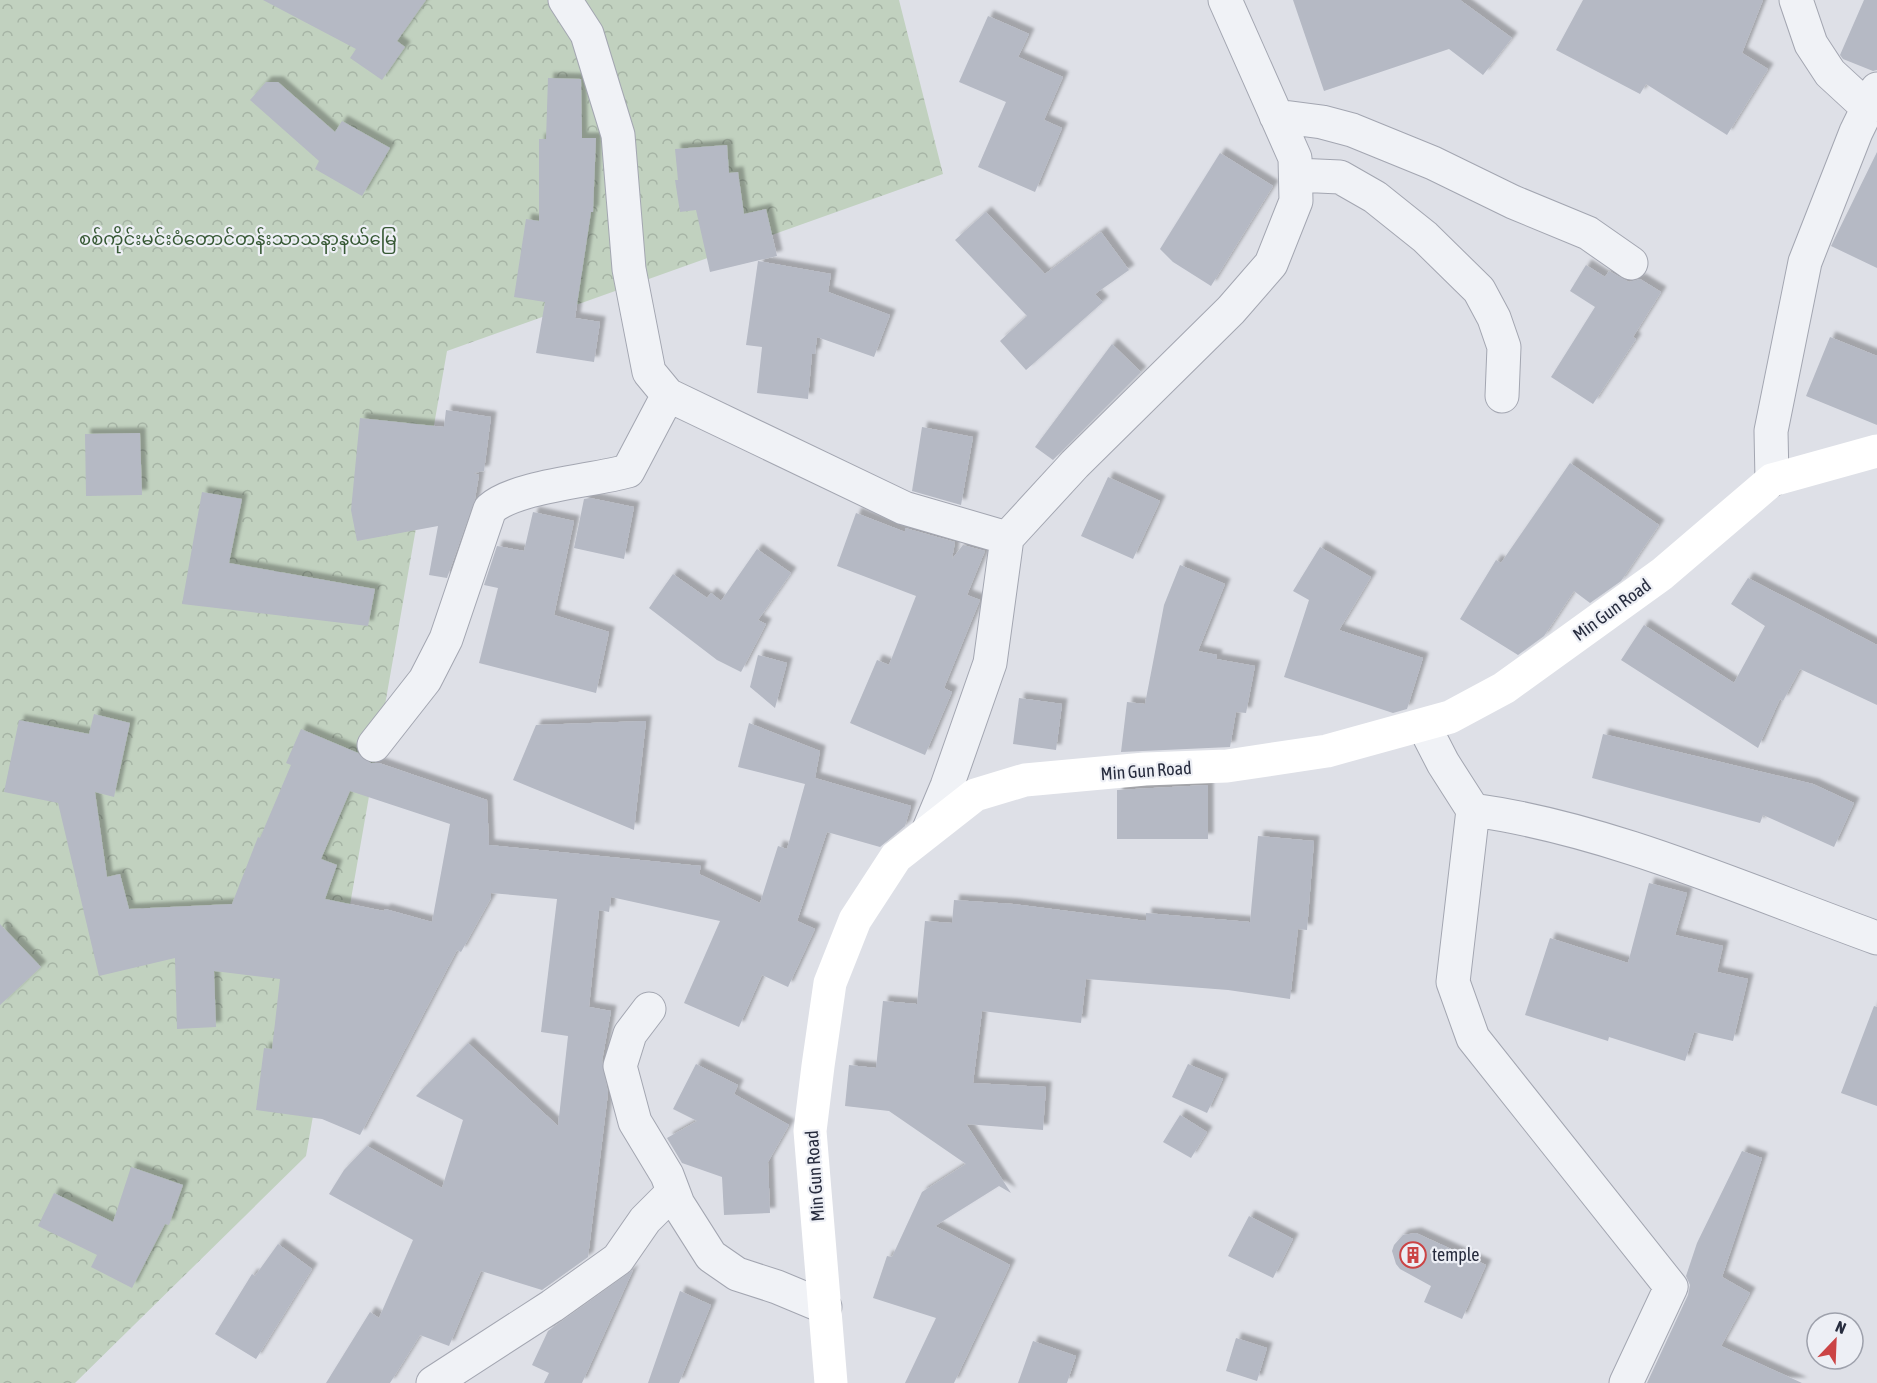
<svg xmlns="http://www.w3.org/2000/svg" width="1877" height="1383" viewBox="0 0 1877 1383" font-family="'Asap Condensed','Noto Sans Myanmar',sans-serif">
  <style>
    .forest { fill: url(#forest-crowns) }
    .building { fill: #b5b9c4; fill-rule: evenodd; filter: url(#shadow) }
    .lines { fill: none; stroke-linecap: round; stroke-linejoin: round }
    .street-casing { stroke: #a3a6b1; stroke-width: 35 }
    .street { stroke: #f0f2f6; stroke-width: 33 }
    .secondary { stroke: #fff; stroke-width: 33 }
    .labels { text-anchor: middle; stroke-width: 4.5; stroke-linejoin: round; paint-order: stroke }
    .park-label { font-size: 18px; fill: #375935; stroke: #edeff5 }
    .street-label { font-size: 18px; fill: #272c3e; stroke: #edeff5 }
    .poi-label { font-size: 18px; fill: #272c3e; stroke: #edeff5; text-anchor: start }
  </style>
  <defs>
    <pattern id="forest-crowns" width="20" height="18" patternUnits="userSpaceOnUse" patternTransform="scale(1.5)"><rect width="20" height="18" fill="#c1d1bf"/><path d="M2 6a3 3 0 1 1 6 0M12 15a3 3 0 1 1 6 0" fill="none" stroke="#a6b4a5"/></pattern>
    <filter id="shadow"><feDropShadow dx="5.5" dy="-5.5" stdDeviation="1.5" flood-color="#0004"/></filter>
  </defs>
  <rect width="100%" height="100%" fill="#dee0e7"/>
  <path class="forest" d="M 0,0 L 899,0 L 943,174 L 447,351 L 306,1156 L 75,1383 L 0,1383 Z"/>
  <path class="building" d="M 263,0 L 426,0 L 397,41 L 405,47 L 382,80 L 350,58 L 356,49 Z
    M 1293,0 L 1460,0 L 1512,38 L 1483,75 L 1449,49 L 1324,91 Z
    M 1583,0 L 1763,0 L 1742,53 L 1768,69 L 1727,135 L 1646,84 L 1640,94 L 1556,50 Z
    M 1864,0 L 1877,0 L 1877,70 L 1873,71 L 1843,59 L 1840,55 Z
    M 988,16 L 1029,34 L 1018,57 L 1063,77 L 1044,120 L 1062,128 L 1035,192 L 978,167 L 1006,102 L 959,82 Z
    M 548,78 L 581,79 L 582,138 L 596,138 L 593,212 L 591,212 L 575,318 L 600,322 L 594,362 L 536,353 L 545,302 L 514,297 L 526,219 L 539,221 L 539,139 L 546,139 Z
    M 266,82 L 278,82 L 335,132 L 342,121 L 390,148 L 362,196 L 315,169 L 319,161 L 250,100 Z
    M 727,145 L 729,173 L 738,172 L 744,214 L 766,209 L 777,256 L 710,272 L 696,210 L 680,212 L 675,180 L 678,180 L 675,149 Z
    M 1877,152 L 1877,268 L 1831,246 Z
    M 1220,153 L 1273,186 L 1211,286 L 1173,262 L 1160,249 Z
    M 986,212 L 1045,274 L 1101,232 L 1129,270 L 1095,294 L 1103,302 L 1026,370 L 1000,341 L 1027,316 L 955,240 Z
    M 758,261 L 831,274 L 828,292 L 890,315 L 874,357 L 817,337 L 815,354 L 812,354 L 808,399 L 757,393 L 762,347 L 746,345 Z
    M 1586,265 L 1605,277 L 1609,271 L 1629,282 L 1640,279 L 1661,292 L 1633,337 L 1636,339 L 1593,404 L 1551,377 L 1595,307 L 1570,291 Z
    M 1830,337 L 1877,356 L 1877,425 L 1806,396 Z
    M 1112,344 L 1141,372 L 1053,460 L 1035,447 Z
    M 446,410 L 491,417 L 484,471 L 474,473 L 479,475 L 475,499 L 447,578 L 429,575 L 438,526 L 357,541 L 351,510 L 360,418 L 444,427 Z
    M 922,427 L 973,437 L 961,505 L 912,491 Z
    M 140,433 L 142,495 L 86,496 L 85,434 Z
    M 1570,463 L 1659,525 L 1621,581 L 1590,603 L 1574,591 L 1544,636 L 1518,655 L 1460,619 L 1496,560 L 1501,563 Z
    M 1108,477 L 1160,501 L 1133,559 L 1081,536 Z
    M 202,492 L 242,499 L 229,563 L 375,589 L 368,626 L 182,604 Z
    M 590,498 L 634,507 L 624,559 L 574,548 L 584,499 Z
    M 533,512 L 574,521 L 554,615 L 609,632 L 596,693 L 479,663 L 498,588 L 484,585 L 497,546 L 524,551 Z
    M 856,513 L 905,532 L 905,528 L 955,542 L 952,559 L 963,545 L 985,551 L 967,595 L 980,600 L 944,688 L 952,692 L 925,755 L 850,723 L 877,660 L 889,665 L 916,596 L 837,566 Z
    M 1320,547 L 1371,577 L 1339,630 L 1423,658 L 1407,709 L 1393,713 L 1284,677 L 1309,600 L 1293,591 Z
    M 757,549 L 791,573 L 758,620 L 766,624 L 741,672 L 717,660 L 649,608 L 673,574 L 707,598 L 711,593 L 721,601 Z
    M 1180,565 L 1225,584 L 1198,651 L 1217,655 L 1216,659 L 1255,666 L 1246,713 L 1236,712 L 1230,747 L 1121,752 L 1127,702 L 1145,704 L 1164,605 Z
    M 1748,578 L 1877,645 L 1877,705 L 1800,669 L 1783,701 L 1780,699 L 1758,748 L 1621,660 L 1644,625 L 1734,683 L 1765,626 L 1731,604 Z
    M 758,655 L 787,663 L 775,708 L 750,687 Z
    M 1019,698 L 1062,704 L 1056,750 L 1013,744 Z
    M 94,714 L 130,723 L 114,797 L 95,792 L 107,877 L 120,874 L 129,909 L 232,904 L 258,837 L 260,838 L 291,765 L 286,763 L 301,729 L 358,753 L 371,763 L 379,763 L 487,800 L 489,845 L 701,866 L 699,874 L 760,903 L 778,846 L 787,849 L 805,784 L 738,767 L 749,723 L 820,751 L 815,778 L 911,806 L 905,826 L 880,847 L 827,832 L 797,921 L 815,929 L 788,987 L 762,975 L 739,1027 L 684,1003 L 720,921 L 611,897 L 609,912 L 599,910 L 589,1007 L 611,1011 L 602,1061 L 608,1093 L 588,1257 L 542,1290 L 481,1271 L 449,1346 L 420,1335 L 390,1383 L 326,1383 L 370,1312 L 379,1318 L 413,1240 L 329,1194 L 344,1170 L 367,1146 L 442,1188 L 463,1120 L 416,1096 L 468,1043 L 558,1126 L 568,1036 L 541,1032 L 557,899 L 491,893 L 491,898 L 461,952 L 457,950 L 360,1135 L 322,1119 L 256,1110 L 264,1048 L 272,1049 L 280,979 L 214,971 L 216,1027 L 177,1029 L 175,958 L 99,976 L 58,803 L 4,792 L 19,720 L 89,734 ZM 350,791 L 450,824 L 432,922 L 385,909 L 384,911 L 325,899 L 337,865 L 321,859 Z
    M 646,721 L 634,830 L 513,780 L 536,725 Z
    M 1603,734 L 1813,784 L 1854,803 L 1834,847 L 1763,815 L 1760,823 L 1592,778 Z
    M 1208,785 L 1208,839 L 1117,839 L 1117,790 Z
    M 1258,836 L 1314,841 L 1307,930 L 1298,929 L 1290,999 L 1228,990 L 1086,979 L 1081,1023 L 982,1011 L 973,1083 L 1046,1087 L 1043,1130 L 966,1124 L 1011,1193 L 999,1186 L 935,1226 L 1010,1265 L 954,1383 L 905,1383 L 936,1318 L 873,1298 L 887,1256 L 892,1257 L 922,1192 L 966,1164 L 889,1111 L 845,1106 L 849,1065 L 876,1068 L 883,1001 L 917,1004 L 925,921 L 952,923 L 954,900 L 1013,904 L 1146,921 L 1146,913 L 1250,922 Z
    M 1649,883 L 1687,893 L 1675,935 L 1723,946 L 1717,972 L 1748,979 L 1733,1041 L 1694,1032 L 1685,1061 L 1609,1037 L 1608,1041 L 1525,1015 L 1550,938 L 1628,963 Z
    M 0,924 L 41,967 L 0,1005 Z
    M 1874,1006 L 1877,1007 L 1877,1106 L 1841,1093 Z
    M 696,1064 L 738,1085 L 734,1094 L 789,1125 L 768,1162 L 770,1213 L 724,1215 L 722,1177 L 682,1163 L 667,1138 L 697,1121 L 673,1109 Z
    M 1188,1064 L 1223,1079 L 1207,1113 L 1172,1097 Z
    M 1180,1115 L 1207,1132 L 1191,1158 L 1163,1142 Z
    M 1742,1151 L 1762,1158 L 1722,1277 L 1750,1293 L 1721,1346 L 1802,1383 L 1647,1383 L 1688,1295 L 1690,1285 L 1686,1276 L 1697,1243 Z
    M 131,1167 L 183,1185 L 169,1225 L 165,1224 L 132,1288 L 91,1267 L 97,1255 L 38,1226 L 54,1193 L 113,1222 Z
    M 1249,1216 L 1293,1239 L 1273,1278 L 1228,1256 Z
    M 1416,1233 L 1486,1265 L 1462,1319 L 1424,1302 L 1431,1286 L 1400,1269 L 1396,1264 L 1392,1251 L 1394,1245 L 1403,1235 Z
    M 278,1244 L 312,1269 L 256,1359 L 215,1334 L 252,1274 L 255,1276 Z
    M 633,1270 L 582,1383 L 544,1383 L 549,1373 L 532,1365 L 548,1331 Z
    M 680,1291 L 711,1305 L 679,1383 L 648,1383 Z
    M 1236,1338 L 1267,1348 L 1257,1381 L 1226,1371 Z
    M 1033,1341 L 1076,1356 L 1067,1383 L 1018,1383 Z"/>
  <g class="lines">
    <g class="street-casing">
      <path id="street" d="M 565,0 L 587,34 L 618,135 L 629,269 L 649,372 L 668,395 L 904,508 L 1007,538
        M 1796,0 L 1811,44 L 1830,73 L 1868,108
        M 1276,116 L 1322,122 L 1352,130 L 1433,163 L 1513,202 L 1588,233 L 1631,263
        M 1296,175 L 1340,177 L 1375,197 L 1425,237 L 1479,290 L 1494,318 L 1504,347 L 1502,396
        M 1772,480 L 1771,431 L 1805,262 L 1856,132 L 1877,89
        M 1424,726 L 1443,763 L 1473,810 L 1453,982 L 1473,1038 L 1671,1287 L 1626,1383
        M 374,745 L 425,680 L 446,639 L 490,509 C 516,486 592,481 628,471 L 668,395
        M 1473,810 C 1610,829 1747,891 1877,938
        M 929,829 L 947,786 L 990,663 L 1007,538 L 1075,464 L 1231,310 L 1271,264 L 1296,201 L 1295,158 L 1225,0
        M 649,1009 L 630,1034 L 620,1066 L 635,1122 L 667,1175 L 678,1204 L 711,1256 L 737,1274 L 777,1287 L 825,1307
        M 433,1383 L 552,1306 L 618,1259 L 645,1220 L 673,1192"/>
    </g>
    <use href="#street" class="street"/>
    <path class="secondary" d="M 831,1383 L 810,1131 L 818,1066 L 830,983 L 855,920 L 896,857 L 975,795 L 1025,780 L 1145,769 L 1227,766 L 1327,751 L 1450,717 L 1504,688 L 1662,574 L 1772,480 L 1877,451"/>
  </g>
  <defs>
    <g id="building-ring" transform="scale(1.35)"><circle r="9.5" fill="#edeff5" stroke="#cb4445" stroke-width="1.5"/><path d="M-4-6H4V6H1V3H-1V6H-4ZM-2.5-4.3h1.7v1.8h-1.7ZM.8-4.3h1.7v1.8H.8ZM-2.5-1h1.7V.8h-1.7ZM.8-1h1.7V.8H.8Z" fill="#cb4445"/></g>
  </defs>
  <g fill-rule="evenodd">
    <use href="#building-ring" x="1413" y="1255"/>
  </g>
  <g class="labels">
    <g class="park-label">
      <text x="238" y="245">စစ်ကိုင်းမင်းဝံတောင်တန်းသာသနာ့နယ်မြေ</text>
    </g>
    <g class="street-label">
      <text transform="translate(1612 610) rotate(-36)" y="6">Min Gun Road</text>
      <text transform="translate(1146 771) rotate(-4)" y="6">Min Gun Road</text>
      <text transform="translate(815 1176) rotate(-94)" y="6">Min Gun Road</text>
    </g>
    <g class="poi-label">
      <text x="1432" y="1261">temple</text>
    </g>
  </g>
  <g transform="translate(1835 1341) rotate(23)"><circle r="28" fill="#edeff5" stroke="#9ea1ac" stroke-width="1.5"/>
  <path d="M0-4.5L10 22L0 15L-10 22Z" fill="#cb4445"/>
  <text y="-9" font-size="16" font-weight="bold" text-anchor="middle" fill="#272c3e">N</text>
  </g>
</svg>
